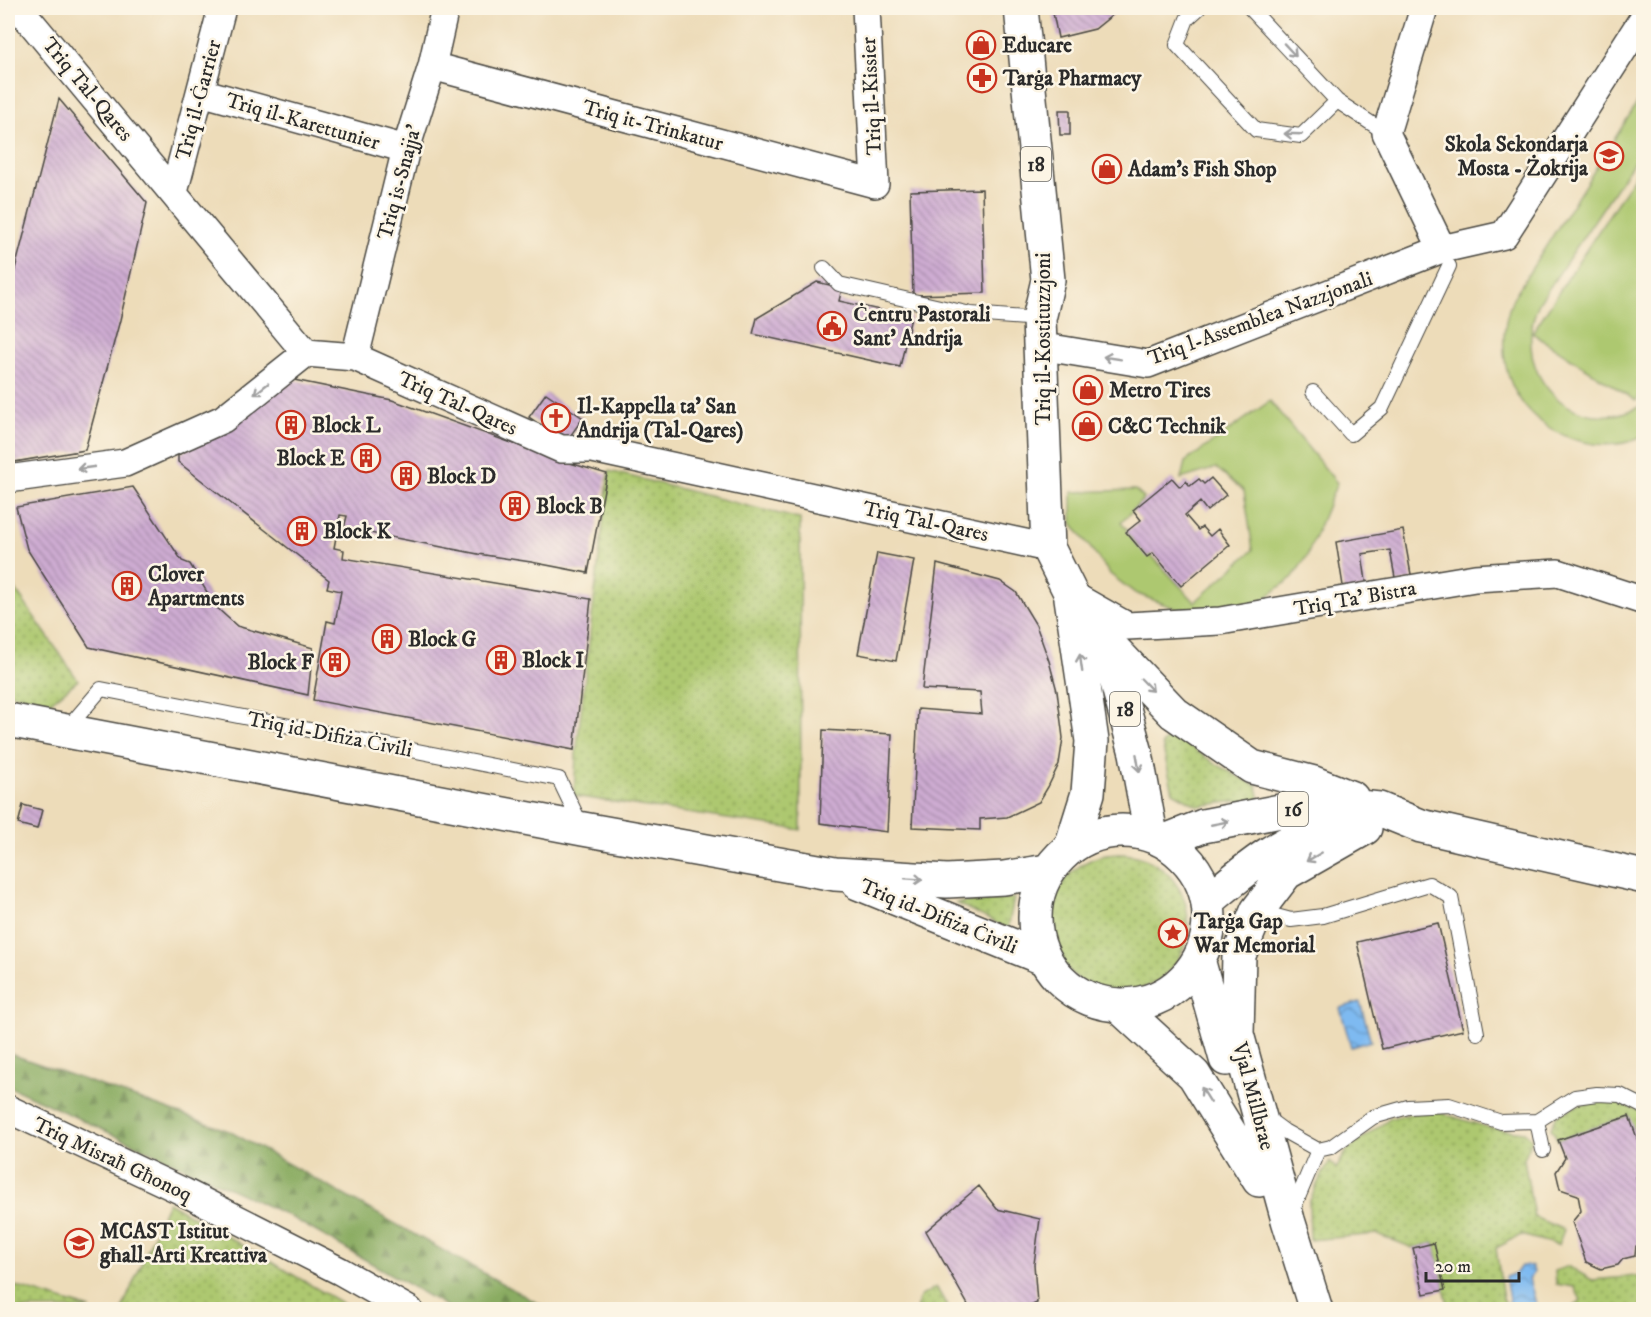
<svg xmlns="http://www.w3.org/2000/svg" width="1651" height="1317" viewBox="0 0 1651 1317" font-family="'IM FELL DW Pica',serif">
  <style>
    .grass { fill: url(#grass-dots); stroke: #6c7a4d; stroke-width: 1.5 }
    .forest { fill: url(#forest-firs); stroke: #5a6c46; stroke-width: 1.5 }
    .garden { fill: #adc86f; stroke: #6c7a4d; stroke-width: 1.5 }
    .water { fill: url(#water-waves); stroke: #54728e; stroke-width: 1.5 }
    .building { fill: url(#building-back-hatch) }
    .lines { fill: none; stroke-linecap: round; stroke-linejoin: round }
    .service-casing { stroke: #484640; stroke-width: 16 }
    .minor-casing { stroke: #484640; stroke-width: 30 }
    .secondary-casing { stroke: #484640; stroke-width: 36 }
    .primary-casing { stroke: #484640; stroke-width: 36 }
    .service { stroke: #fff; stroke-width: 14 }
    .minor { stroke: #fff; stroke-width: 27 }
    .secondary { stroke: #fff; stroke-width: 33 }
    .primary { stroke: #fff; stroke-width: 33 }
    .oneway { stroke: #a0a0a0 }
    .labels { text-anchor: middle; stroke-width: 5; stroke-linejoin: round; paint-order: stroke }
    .shield { fill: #fcf5e5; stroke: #6a6863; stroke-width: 1.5 }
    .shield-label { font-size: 20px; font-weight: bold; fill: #2b2b2b }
    .poi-label { font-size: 21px; font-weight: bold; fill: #2b2b2b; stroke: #fcf5e5; text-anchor: start }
    .street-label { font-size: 21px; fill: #2b2b2b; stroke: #fcf5e5 }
  </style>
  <defs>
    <pattern id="grass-dots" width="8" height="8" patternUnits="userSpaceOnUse" patternTransform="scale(1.5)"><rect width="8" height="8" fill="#adc86f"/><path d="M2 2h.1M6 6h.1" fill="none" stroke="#8da35b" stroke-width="1.8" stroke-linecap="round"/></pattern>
    <pattern id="forest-firs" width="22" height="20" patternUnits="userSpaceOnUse" patternTransform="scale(1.5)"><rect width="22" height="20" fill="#8aac62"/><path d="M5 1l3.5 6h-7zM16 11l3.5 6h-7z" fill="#718c51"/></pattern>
    <pattern id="water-waves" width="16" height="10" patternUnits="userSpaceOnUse" patternTransform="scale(1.5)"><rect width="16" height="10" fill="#7ebaf1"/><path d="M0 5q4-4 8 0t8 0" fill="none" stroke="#6797c3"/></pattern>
    <pattern id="building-back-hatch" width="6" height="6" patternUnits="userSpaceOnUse" patternTransform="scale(1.5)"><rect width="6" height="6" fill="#ceacd2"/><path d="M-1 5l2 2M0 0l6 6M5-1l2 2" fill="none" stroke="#a78cab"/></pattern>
  </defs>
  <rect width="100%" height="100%" fill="#fcf5e5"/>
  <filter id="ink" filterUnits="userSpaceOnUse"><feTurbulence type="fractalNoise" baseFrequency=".0167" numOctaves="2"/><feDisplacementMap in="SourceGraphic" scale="12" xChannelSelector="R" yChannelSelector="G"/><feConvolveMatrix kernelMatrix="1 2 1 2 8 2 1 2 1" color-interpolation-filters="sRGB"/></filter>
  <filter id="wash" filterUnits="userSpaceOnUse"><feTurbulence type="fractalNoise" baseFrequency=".008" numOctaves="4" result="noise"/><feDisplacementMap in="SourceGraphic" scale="24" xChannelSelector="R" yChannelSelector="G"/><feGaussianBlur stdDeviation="1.35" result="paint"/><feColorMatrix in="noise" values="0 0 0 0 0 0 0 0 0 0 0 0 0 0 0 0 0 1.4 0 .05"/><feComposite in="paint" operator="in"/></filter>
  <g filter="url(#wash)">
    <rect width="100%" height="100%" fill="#eddcb9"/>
    <path class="grass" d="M 609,471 L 800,519 L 801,830 L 574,796 L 576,755 Z
      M 8,579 L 78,680 L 51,702 L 8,693 Z
      M 1173,733 C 1199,755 1226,771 1257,786 L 1261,806 L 1237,801 L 1198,806 L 1173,792 L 1162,744 Z
      M1050 923a69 69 0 1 1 138 0a69 69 0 1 1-138 0Z
      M 1014,898 L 1008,929 L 956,903 Z
      M 1610,1100 L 1638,1110 L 1643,1118 L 1643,1157 L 1629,1116 L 1558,1140 L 1551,1128 L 1557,1115 L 1578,1105 Z
      M 1431,1110 L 1490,1128 L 1524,1132 L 1532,1139 L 1524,1159 L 1534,1217 L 1564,1230 L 1558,1245 L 1521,1235 L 1496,1248 L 1503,1299 L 1510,1309 L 1449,1309 L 1434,1243 L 1413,1248 L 1377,1234 L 1310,1240 L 1309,1203 L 1319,1180 L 1330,1161 L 1336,1169 L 1348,1149 L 1391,1118 Z
      M 168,1202 L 352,1309 L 122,1309 Z
      M 1568,1266 L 1592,1280 L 1637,1276 L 1643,1282 L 1643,1309 L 1571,1309 L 1581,1300 L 1574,1287 L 1556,1284 L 1555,1271 Z
      M 8,1284 L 91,1309 L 8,1309 Z
      M 936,1287 L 949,1309 L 917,1309 L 920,1297 Z"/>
    <path class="forest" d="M 8,1053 L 229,1131 L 548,1309 L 451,1309 L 287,1215 L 8,1086 Z"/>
    <path class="garden" d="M 1643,94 L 1643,148 L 1539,303 C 1507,374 1574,442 1643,405 L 1643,437 C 1622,446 1602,447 1580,441 C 1514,423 1488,360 1513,298 Z
      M 1643,163 L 1644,390 L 1636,401 L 1532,333 Z
      M 1270,401 L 1337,483 L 1307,556 L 1293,577 L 1260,602 L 1218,609 L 1177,609 L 1135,593 L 1110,574 L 1072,523 L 1072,492 L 1135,490 L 1144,498 L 1121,523 L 1195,602 L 1253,550 L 1244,491 L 1216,468 L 1181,479 L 1185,462 Z"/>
    <path class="water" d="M 1360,1002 L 1371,1041 L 1351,1047 L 1340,1008 Z
      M 1521,1266 L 1532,1266 L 1534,1272 L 1529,1279 L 1537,1307 L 1548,1309 L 1513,1309 L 1510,1305 L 1505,1277 L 1516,1273 Z"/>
    <g id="blocks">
      <path class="building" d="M 1052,8 L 1121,8 L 1095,29 L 1058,38 Z
        M 59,99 L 147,203 L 120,320 L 85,450 L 8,463 L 8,296 Z
        M 1059,110 L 1070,110 L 1070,135 L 1060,135 Z
        M 982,189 L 985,293 L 913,295 L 910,191 Z
        M 817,282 L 842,288 L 839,301 L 911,317 L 900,367 L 753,334 L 757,318 Z
        M 294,380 L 392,400 L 553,458 L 607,474 L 588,573 L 531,562 L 478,554 L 344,528 L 347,516 L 340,515 L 334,548 L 344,550 L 343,558 L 591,599 L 574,750 L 313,700 L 327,621 L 335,623 L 341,591 L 327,588 L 329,580 L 178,462 L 178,455 Z
        M 546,393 L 583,418 L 566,442 L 529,417 Z
        M 1172,478 L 1180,487 L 1186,481 L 1190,486 L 1199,479 L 1204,484 L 1211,478 L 1226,495 L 1207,511 L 1200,502 L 1185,515 L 1198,530 L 1202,527 L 1210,536 L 1218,529 L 1230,545 L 1181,586 L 1153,553 L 1147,557 L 1126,532 L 1141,520 L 1133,510 Z
        M 133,487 L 182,561 L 190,564 L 216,607 L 237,626 L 313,648 L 308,695 L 89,647 L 27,549 L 16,507 Z
        M 1403,530 L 1412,580 L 1396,583 L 1390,550 L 1362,554 L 1367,588 L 1344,592 L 1336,542 Z
        M 877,553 L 914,560 L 896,661 L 858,654 Z
        M 937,564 L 1000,581 L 1016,592 L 1036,625 L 1049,661 L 1057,691 L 1063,738 L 1059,764 L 1048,787 L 1039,802 L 1007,817 L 980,819 L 980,830 L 912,827 L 918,709 L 982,714 L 980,692 L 922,689 Z
        M 823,730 L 892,734 L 887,832 L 820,823 Z
        M 23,805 L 42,810 L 37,829 L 18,824 Z
        M 1438,923 L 1463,1030 L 1382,1049 L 1357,942 Z
        M 1629,1116 L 1644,1157 L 1644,1171 L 1636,1177 L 1644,1198 L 1644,1244 L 1636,1246 L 1635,1256 L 1623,1259 L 1618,1265 L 1601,1269 L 1586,1262 L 1572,1222 L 1581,1211 L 1578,1195 L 1560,1189 L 1556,1172 L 1565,1158 L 1558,1140 Z
        M 979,1186 L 997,1209 L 1040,1219 L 1034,1264 L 1037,1303 L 1021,1310 L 971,1310 L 926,1231 Z
        M 1434,1243 L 1445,1290 L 1424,1294 L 1413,1248 Z"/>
    </g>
  </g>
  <g filter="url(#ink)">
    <use href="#blocks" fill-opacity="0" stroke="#484640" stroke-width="1.5"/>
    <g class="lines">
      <g class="service-casing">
        <path id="service" d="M 1199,8 L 1187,19 L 1177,45 L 1256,130 L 1301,136 L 1337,101
          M 1250,8 L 1337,101 L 1386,133
          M 824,268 L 839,284 L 887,295 L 971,314 L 1039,319
          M 1313,392 L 1351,434 L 1382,408 L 1449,266
          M 66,730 L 101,689 L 559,779 L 581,825
          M 1257,911 L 1291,920 L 1323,916 L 1429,884 L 1451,897 L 1477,1033
          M 1265,1117 L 1284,1131 L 1318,1150 L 1331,1147 L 1373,1117 L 1408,1107 L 1449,1105 L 1501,1122 L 1537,1121 L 1575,1097 L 1597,1094 L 1620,1095 L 1644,1107
          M 1537,1121 L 1543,1150
          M 1292,1212 L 1318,1150"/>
      </g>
      <g class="minor-casing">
        <path id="minor" d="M 19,8 L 306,353 L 355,357 L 561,449 L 593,449 L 1048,548
          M 1424,8 L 1386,133 L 1442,249
          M 432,66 L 875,184 L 866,8
          M 201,92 L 406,149
          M 174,192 L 222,8
          M 1039,346 L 1148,364 L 1442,249 L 1504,235 L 1644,17
          M 355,357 L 406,149 L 432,66 L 445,8
          M 8,479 L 125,463 L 223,419 L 306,353
          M 1074,596 L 1127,626 L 1220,621 L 1475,578 L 1558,573 L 1644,601
          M 8,1109 L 184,1192 L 340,1271 L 409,1310"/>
      </g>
      <g class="secondary-casing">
        <path id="secondary" d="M 8,720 L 583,829 L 835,874 L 947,881 L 1004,878 L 1047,871
          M 858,883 L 1043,958"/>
      </g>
      <g class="primary-casing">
        <path id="primary" d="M 1021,8 L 1048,280 L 1039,319 L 1048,548 L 1071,594 L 1106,642 L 1136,753 L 1151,835
          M 1071,598 L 1092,741 L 1088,793 L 1072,844
          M 1110,646 L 1174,713 L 1252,767 L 1314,783 L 1352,798
          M1035 918a87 87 0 1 1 174 0a87 87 0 1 1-174 0Z
          M 1165,841 L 1203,826 L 1322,803 L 1379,809 L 1421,826 L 1644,877
          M 1209,900 C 1243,872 1280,839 1324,829 C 1331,827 1339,828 1347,828
          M 1199,963 L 1226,1059
          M 1120,1007 L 1194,1075 L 1259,1180
          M 1316,1310 L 1288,1220 L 1237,1034 L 1239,955 L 1257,911 L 1286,873 L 1365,828"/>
      </g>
      <use href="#service" class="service"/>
      <use href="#minor" class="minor"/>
      <use href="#secondary" class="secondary"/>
      <use href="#primary" class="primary"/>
    </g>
    <defs><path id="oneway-shaft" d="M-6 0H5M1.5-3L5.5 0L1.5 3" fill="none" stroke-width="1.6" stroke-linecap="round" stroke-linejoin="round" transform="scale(1.5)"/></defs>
    <g class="oneway">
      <use href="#oneway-shaft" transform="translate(1290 50) rotate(47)"/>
      <use href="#oneway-shaft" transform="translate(1293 134) rotate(-178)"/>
      <use href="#oneway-shaft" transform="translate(1112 358) rotate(-171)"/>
      <use href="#oneway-shaft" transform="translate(261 389) rotate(142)"/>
      <use href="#oneway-shaft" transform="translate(86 468) rotate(172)"/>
      <use href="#oneway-shaft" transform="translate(1081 663) rotate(-98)"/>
      <use href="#oneway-shaft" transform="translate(1147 685) rotate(46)"/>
      <use href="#oneway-shaft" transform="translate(1138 763) rotate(80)"/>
      <use href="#oneway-shaft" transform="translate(1220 823) rotate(-11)"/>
      <use href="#oneway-shaft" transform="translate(1314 857) rotate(150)"/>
      <use href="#oneway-shaft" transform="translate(914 879) rotate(4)"/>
      <use href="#oneway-shaft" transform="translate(1206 1095) rotate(-122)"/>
    </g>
  </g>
  <defs>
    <g id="shop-ring" transform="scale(1.5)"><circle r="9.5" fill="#fcf5e5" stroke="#c8321e" stroke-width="1.5"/><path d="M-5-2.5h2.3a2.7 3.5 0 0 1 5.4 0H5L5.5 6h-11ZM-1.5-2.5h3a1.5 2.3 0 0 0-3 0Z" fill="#c8321e"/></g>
    <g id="pharmacy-ring" transform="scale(1.5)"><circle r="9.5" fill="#fcf5e5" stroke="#c8321e" stroke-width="1.5"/><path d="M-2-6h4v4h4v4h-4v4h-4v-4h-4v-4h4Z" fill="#c8321e"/></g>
    <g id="school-ring" transform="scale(1.5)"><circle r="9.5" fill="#fcf5e5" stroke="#c8321e" stroke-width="1.5"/><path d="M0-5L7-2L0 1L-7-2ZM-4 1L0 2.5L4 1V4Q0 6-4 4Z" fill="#c8321e"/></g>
    <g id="civic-ring" transform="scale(1.5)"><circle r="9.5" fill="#fcf5e5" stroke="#c8321e" stroke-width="1.5"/><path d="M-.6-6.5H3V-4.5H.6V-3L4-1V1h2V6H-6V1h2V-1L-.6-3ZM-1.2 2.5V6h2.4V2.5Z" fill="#c8321e"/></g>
    <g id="church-ring" transform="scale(1.5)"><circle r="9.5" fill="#fcf5e5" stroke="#c8321e" stroke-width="1.5"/><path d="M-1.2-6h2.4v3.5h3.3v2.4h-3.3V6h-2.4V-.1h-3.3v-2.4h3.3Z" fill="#c8321e"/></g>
    <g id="building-ring" transform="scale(1.5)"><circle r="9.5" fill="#fcf5e5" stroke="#c8321e" stroke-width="1.5"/><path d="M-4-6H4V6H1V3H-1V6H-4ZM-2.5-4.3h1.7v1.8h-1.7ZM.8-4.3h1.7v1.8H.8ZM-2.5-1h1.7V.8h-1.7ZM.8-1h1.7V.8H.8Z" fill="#c8321e"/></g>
    <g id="sight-ring" transform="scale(1.5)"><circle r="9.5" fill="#fcf5e5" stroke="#c8321e" stroke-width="1.5"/><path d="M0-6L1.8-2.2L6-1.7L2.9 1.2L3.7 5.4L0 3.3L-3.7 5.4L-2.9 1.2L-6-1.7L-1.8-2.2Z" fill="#c8321e"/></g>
  </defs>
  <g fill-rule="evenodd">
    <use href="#shop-ring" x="981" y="45"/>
    <use href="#pharmacy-ring" x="982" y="78"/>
    <use href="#school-ring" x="1609" y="156"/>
    <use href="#shop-ring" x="1107" y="169"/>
    <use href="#civic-ring" x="832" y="326"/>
    <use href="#shop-ring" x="1088" y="390"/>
    <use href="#church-ring" x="556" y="418"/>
    <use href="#building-ring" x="291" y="425"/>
    <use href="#shop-ring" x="1087" y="426"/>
    <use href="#building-ring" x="366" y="458"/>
    <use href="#building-ring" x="406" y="476"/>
    <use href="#building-ring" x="515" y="506"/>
    <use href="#building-ring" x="302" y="531"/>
    <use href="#building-ring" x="127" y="586"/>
    <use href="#building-ring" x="387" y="639"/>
    <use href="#building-ring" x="501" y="660"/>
    <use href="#building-ring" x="335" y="662"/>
    <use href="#sight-ring" x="1173" y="933"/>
    <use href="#school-ring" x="79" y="1243"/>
  </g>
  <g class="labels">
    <g class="shield">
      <rect x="1021" y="147" width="30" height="34" rx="4.5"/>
      <rect x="1110" y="692" width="30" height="34" rx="4.5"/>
      <rect x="1278" y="792" width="30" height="34" rx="4.5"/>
    </g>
    <g class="shield-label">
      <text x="1036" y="171">18</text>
      <text x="1125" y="716">18</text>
      <text x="1293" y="816">16</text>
    </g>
    <g class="poi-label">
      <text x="1002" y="52">Educare</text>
      <text x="1003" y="85">Tarġa Pharmacy</text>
      <text x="1588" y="151" text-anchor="end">Skola Sekondarja<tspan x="1588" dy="24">Mosta - Żokrija</tspan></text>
      <text x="1128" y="176">Adam's Fish Shop</text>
      <text x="853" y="321">Ċentru Pastorali<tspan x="853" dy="24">Sant' Andrija</tspan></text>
      <text x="1109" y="397">Metro Tires</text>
      <text x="577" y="413">Il-Kappella ta' San<tspan x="577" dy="24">Andrija (Tal-Qares)</tspan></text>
      <text x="312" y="432">Block L</text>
      <text x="1108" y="433">C&amp;C Technik</text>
      <text x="345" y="465" text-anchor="end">Block E</text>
      <text x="427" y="483">Block D</text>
      <text x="536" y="513">Block B</text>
      <text x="323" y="538">Block K</text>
      <text x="148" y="581">Clover<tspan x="148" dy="24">Apartments</tspan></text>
      <text x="408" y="646">Block G</text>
      <text x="522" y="667">Block I</text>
      <text x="314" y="669" text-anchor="end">Block F</text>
      <text x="1194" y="928">Tarġa Gap<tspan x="1194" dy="24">War Memorial</tspan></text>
      <text x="100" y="1238">MCAST Istitut<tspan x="100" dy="24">għall-Arti Kreattiva</tspan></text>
    </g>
    <g class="street-label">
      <text transform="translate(88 89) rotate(50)" y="7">Triq Tal-Qares</text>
      <text transform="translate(871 96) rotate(-93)" y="7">Triq il-Kissier</text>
      <text transform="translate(198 100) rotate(-75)" y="7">Triq il-Ġarrier</text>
      <text transform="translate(303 121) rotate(16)" y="7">Triq il-Karettunier</text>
      <text transform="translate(653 125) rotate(15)" y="7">Triq it-Trinkatur</text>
      <text transform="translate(399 182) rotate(-75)" y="7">Triq is-Snajja'</text>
      <text transform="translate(1260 318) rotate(-20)" y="7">Triq l-Assemblea Nazzjonali</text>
      <text transform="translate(1043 339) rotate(-90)" y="7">Triq il-Kostituzzjoni</text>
      <text transform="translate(458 403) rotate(24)" y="7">Triq Tal-Qares</text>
      <text transform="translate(926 521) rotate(12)" y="7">Triq Tal-Qares</text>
      <text transform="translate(1355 598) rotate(-10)" y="7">Triq Ta' Bistra</text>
      <text transform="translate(330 734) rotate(11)" y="7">Triq id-Difiża Ċivili</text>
      <text transform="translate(939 916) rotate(22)" y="7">Triq id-Difiża Ċivili</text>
      <text transform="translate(1254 1096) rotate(75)" y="7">Vjal Millbrae</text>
      <text transform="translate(113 1159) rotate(25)" y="7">Triq Misraħ Għonoq</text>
    </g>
  </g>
  <rect width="1651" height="1317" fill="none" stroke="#fcf5e5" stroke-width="30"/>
  <path d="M1426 1272v9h93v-9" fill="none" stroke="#2b2b2b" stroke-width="3"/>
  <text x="1435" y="1272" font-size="18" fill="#2b2b2b" stroke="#fcf5e5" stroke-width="4.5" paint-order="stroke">20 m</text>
</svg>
